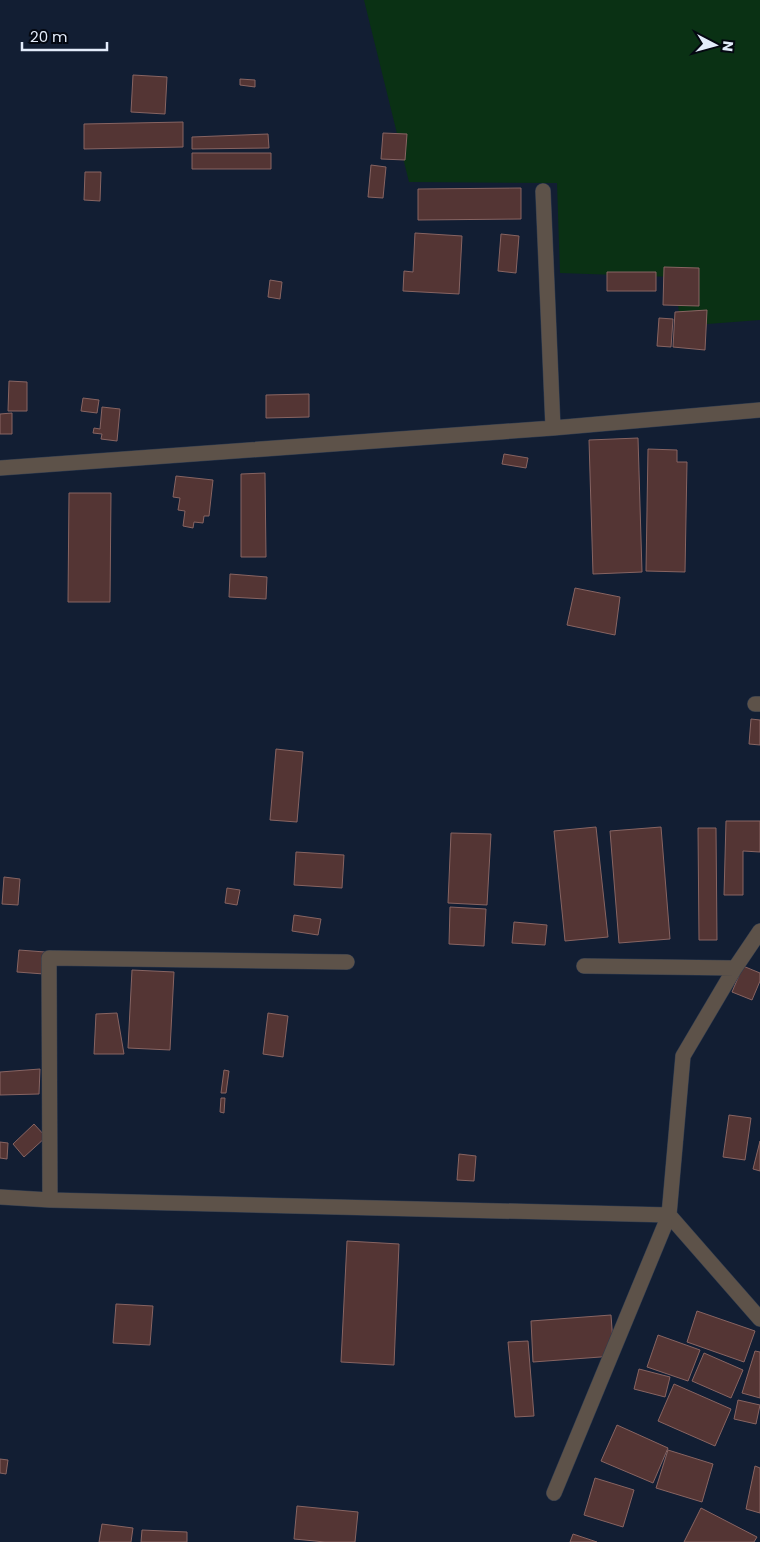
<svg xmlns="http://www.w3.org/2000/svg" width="760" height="1542" viewBox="0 0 760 1542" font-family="Poppins,sans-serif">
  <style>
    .green { fill: #0a3114 }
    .building { fill: #543534; stroke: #876462 }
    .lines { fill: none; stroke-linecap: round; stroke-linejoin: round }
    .minor-casing { stroke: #2f3b4f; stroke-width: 16 }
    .minor { stroke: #5d5249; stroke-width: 15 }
  </style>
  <rect width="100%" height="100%" fill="#121e33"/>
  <path class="green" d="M 364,0 L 760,0 L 760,320 L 681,326 L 674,277 L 560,273 L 557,183 L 409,182 Z"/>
  <path class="building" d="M 133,75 L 167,77 L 165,114 L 131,112 Z
    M 240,79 L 255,80 L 255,87 L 240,85 Z
    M 183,122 L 183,147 L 84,149 L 84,124 Z
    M 383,133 L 407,134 L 405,160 L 381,159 Z
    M 268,134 L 269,148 L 192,149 L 192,137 Z
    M 192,153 L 271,153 L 271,169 L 192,169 Z
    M 371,165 L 386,167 L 383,198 L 368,197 Z
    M 85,172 L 101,172 L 100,201 L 84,200 Z
    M 521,188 L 521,219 L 418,220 L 418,189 Z
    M 415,233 L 462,236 L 459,294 L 403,291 L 404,271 L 413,272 Z
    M 501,234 L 519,236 L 516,273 L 498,271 Z
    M 664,267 L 699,268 L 699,306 L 663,305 Z
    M 607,272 L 656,272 L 656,291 L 607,291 Z
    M 270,280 L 282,282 L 280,299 L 268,297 Z
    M 707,310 L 705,350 L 673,347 L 675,312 Z
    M 659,318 L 673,319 L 671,347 L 657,346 Z
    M 9,381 L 27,382 L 27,411 L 8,411 Z
    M 309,394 L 309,417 L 266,418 L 266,395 Z
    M 83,398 L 99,400 L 97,413 L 81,411 Z
    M 102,407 L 120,409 L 117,441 L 101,439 L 102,434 L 93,433 L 94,428 L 100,429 Z
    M 12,413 L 12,434 L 0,434 L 0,414 Z
    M 638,438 L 642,572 L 593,574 L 589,440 Z
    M 648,449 L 677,450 L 677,462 L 687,462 L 685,572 L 646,571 Z
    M 504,454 L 528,458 L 526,468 L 502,464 Z
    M 265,473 L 266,557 L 241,557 L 241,474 Z
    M 176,476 L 213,480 L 209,516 L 204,516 L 203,523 L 194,522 L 193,528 L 183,526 L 185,511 L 178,510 L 180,498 L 173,497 Z
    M 69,493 L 111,493 L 110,602 L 68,602 Z
    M 230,574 L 267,577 L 266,599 L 229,597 Z
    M 575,588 L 620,597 L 615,635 L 567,625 Z
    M 751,719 L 760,720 L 760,745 L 749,744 Z
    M 276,749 L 303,752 L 297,822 L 270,820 Z
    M 726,821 L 760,821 L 760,852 L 743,851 L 743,895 L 724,895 Z
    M 596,827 L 608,937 L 565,941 L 554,831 Z
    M 661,827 L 670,939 L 619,943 L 610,831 Z
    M 698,828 L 716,828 L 717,940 L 699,940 Z
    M 451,833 L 491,834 L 487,905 L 448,903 Z
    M 296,852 L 344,855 L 342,888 L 294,885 Z
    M 4,877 L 20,879 L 18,905 L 2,904 Z
    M 227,888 L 240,890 L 237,905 L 225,903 Z
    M 450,907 L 486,909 L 484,946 L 449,944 Z
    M 294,915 L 321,919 L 318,935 L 292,931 Z
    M 514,922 L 547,925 L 545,945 L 512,943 Z
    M 19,950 L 45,952 L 44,974 L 17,972 Z
    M 743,966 L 760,973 L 760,981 L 752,1000 L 732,992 Z
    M 132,970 L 174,972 L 170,1050 L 128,1048 Z
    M 117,1013 L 124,1054 L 94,1054 L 96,1014 Z
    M 268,1013 L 288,1016 L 283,1057 L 263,1054 Z
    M 40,1069 L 39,1094 L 0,1095 L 0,1072 Z
    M 224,1070 L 229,1071 L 226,1093 L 221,1093 Z
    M 221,1098 L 225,1098 L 224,1113 L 220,1112 Z
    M 729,1115 L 751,1118 L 745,1160 L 723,1157 Z
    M 34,1124 L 46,1137 L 24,1157 L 13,1144 Z
    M 760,1141 L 760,1171 L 753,1169 Z
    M 0,1142 L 8,1143 L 7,1159 L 0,1158 Z
    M 459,1154 L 476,1156 L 474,1181 L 457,1180 Z
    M 347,1241 L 399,1244 L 394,1365 L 341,1362 Z
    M 116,1304 L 153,1306 L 150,1345 L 113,1343 Z
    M 697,1311 L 755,1331 L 744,1362 L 687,1342 Z
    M 611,1315 L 614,1356 L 533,1362 L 531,1321 Z
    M 658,1335 L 700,1350 L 688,1381 L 647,1367 Z
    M 528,1341 L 534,1416 L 515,1417 L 508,1342 Z
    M 755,1351 L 760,1352 L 760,1398 L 742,1393 Z
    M 704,1353 L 743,1370 L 731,1398 L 692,1381 Z
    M 639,1369 L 670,1377 L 665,1397 L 634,1389 Z
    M 674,1384 L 731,1409 L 715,1446 L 658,1421 Z
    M 738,1400 L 760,1405 L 756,1424 L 734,1419 Z
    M 617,1425 L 668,1448 L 653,1483 L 601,1461 Z
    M 668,1450 L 713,1464 L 702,1502 L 656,1488 Z
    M 0,1459 L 8,1460 L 6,1474 L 0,1473 Z
    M 755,1466 L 760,1468 L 760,1513 L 746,1509 Z
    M 595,1478 L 634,1490 L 623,1527 L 584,1515 Z
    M 297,1506 L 358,1512 L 355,1542 L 325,1542 L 294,1539 Z
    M 701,1508 L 757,1537 L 754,1542 L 684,1542 Z
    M 102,1524 L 133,1528 L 131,1542 L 99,1542 Z
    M 142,1530 L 187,1532 L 187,1542 L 141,1542 Z
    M 573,1534 L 597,1542 L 570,1542 Z"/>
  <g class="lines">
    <g class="minor-casing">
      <path id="minor" d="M 543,191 L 553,428
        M 0,468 L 553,428 L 760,410
        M 755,704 L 760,704
        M 584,966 L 735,968
        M 0,1197 L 50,1200 L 669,1215 L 760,1319
        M 50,1200 L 49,958 L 347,962
        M 554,1493 L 669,1215 L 683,1056 L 735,968 L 760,931"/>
    </g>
    <use href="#minor" class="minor"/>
  </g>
  <g transform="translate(715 45) rotate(96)" stroke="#040811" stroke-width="4" paint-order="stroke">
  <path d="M0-4L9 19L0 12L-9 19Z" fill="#e3ecfb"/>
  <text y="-8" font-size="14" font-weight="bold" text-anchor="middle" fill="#e3ecfb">N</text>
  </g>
  <path d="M22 42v8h85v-8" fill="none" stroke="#e3ecfb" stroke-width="2.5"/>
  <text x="30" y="42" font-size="15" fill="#e3ecfb" stroke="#040811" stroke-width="4" paint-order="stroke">20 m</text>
</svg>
